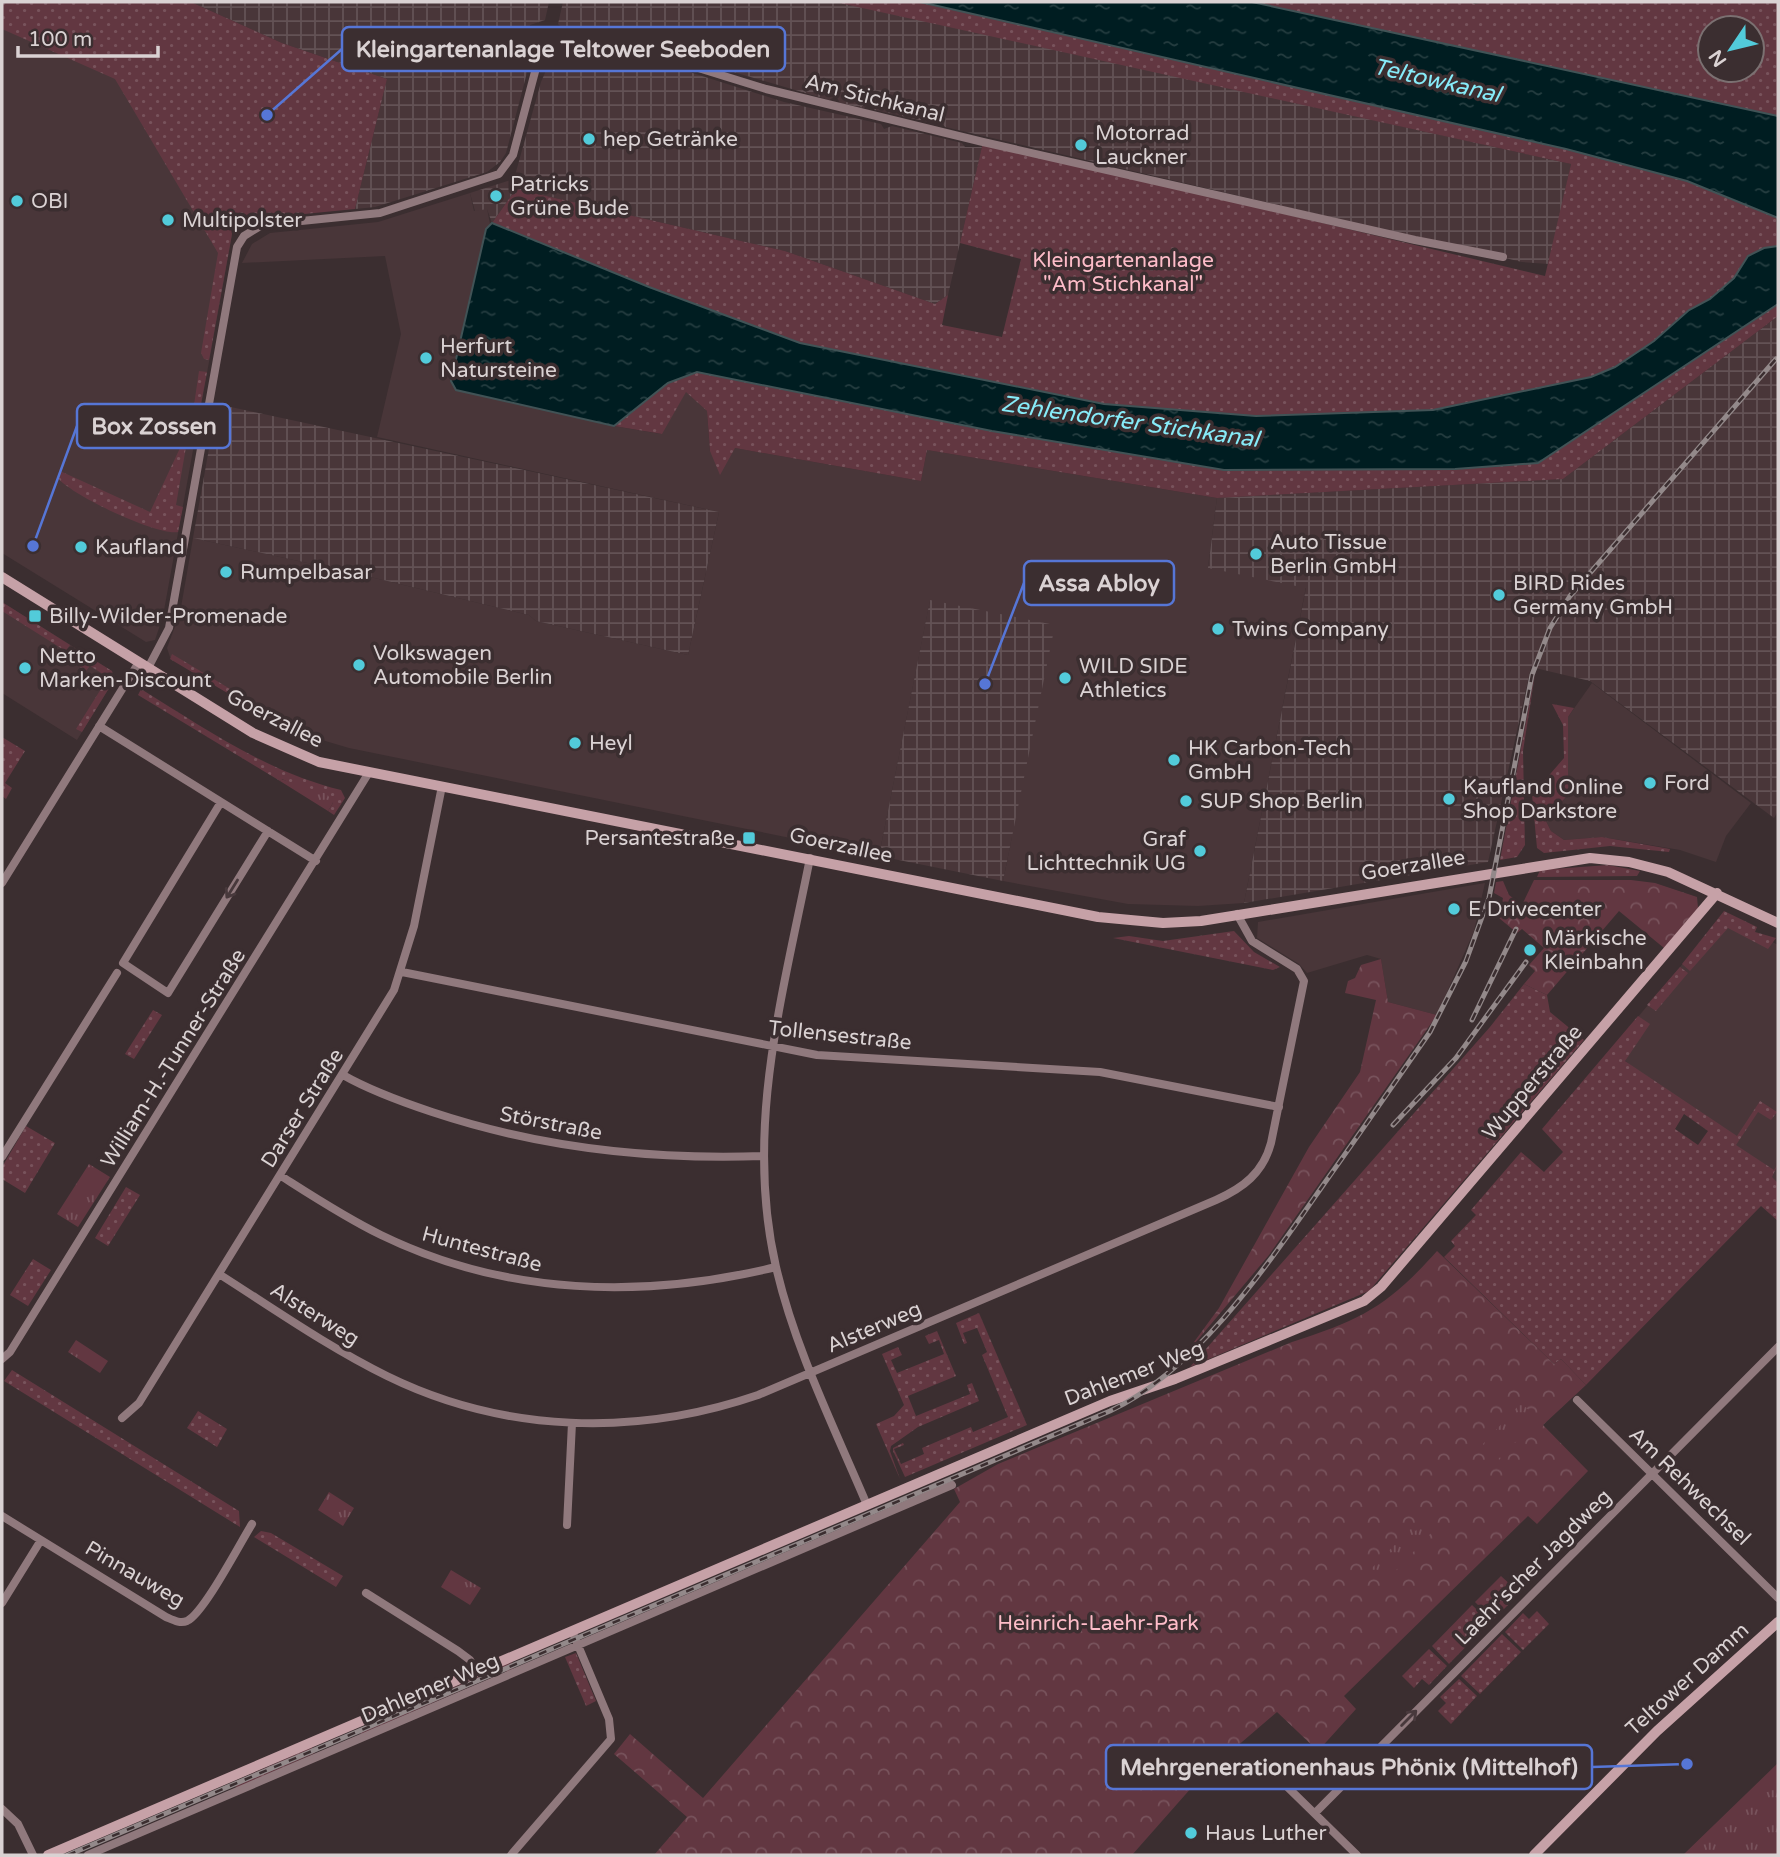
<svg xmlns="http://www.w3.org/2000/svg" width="1780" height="1857" viewBox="0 0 1780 1857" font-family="'Varela Round',sans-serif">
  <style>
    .built { fill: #493639 }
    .industrial { fill: url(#industrial-grid) }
    .grass { fill: url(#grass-dots); fill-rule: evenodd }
    .forest { fill: url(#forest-crowns) }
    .park { fill: url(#park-tufts) }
    .water { fill: url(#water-ripples); stroke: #415356; stroke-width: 2 }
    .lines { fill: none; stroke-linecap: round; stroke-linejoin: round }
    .street { stroke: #90797d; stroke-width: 8 }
    .secondary { stroke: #c6a1a7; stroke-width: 10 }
    .rail-casing { stroke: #93898a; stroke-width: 5 }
    .rail { stroke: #3b2e30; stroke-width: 2.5; stroke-dasharray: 8; stroke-linecap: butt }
    .oneway { stroke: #48393c }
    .poi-dot { fill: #52cbda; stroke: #3b2e30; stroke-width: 2.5 }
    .labels { text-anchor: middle; stroke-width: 7; stroke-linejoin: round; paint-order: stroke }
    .street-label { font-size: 21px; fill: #dad2d3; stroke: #3b2e30 }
    .poi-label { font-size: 21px; fill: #dad2d3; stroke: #3b2e30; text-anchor: start }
    .park-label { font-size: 21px; fill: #fdbcc8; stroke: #3b2e30 }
    .water-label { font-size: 23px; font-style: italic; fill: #87ebf8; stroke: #3b2e30 }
    .leader { fill: none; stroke: #5676d6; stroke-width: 2.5 }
    .callout-dot { fill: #5676d6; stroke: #3b2e30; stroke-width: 2.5 }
    .callout { fill: #3b2e30; stroke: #5676d6; stroke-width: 2.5 }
    .callout-label { font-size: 23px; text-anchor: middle; font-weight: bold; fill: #dad2d3 }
  </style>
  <defs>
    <pattern id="industrial-grid" width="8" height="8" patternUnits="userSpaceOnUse" patternTransform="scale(1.75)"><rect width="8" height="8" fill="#493639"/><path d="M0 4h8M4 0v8" fill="none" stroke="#635255"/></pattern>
    <pattern id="grass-dots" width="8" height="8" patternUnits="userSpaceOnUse" patternTransform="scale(1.75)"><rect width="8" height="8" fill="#623741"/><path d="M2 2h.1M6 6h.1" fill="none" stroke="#78535c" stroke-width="1.8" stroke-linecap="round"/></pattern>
    <pattern id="forest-crowns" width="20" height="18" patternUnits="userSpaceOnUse" patternTransform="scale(1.75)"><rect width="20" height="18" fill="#623741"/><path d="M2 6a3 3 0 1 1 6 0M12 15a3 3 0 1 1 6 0" fill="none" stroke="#78535c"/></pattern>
    <pattern id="park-tufts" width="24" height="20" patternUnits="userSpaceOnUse" patternTransform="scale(1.75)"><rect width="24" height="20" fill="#623741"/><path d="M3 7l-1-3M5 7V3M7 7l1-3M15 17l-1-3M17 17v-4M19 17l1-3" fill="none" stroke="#78535c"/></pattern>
    <pattern id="water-ripples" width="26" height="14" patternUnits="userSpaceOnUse" patternTransform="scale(1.75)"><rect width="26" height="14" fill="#001d21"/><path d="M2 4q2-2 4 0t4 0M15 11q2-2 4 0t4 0" fill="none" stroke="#253d40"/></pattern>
  </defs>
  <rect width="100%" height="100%" fill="#3b2e30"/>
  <path class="built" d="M 2,7 L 128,68 L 232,235 L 163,616 L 155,640 L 146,642 L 2,553 Z
    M 470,193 L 474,211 L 487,208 L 490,224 L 614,426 L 661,434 L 686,391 L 707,411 L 710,451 L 735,448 L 921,481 L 927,450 L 1217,498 L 1208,567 L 1306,587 L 1244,903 L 1198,906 L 1128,904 L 1003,881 L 1012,836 L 930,601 L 879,856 L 349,748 L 305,735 L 266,717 L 170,657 L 167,648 L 180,613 L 193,538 L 358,574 L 529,615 L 536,621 L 688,655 L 719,512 L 377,437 L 401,334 L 385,256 L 242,263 L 252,244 L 270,233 L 378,222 Z
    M 2,602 L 112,671 L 114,680 L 77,740 L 2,693 Z
    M 1592,683 L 1751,803 L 1726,836 L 1716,862 L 1680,850 L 1602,837 L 1564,840 L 1551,831 L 1545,819 L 1568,795 L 1568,717 Z
    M 1485,883 L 1474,931 L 1437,1015 L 1388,1002 L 1381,959 L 1367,955 L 1307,973 L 1299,964 L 1257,938 L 1258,922 Z
    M 1731,919 L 1778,945 L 1778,1183 L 1709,1131 L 1611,1049 L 1712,929 Z"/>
  <path class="industrial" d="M 191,2 L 549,2 L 545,20 L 530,25 L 526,39 L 529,65 L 506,153 L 500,162 L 487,172 L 375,207 L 355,209 L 387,79 L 282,43 Z
    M 563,2 L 842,2 L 1571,164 L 1549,264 L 1522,262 L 945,127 L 939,120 L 933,123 L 875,110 L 869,104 L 864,108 L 840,103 L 836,96 L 829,100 L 635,43 L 562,28 L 558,24 Z
    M 587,47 L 655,61 L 784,102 L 881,124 L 884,129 L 892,126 L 962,143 L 965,147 L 982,147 L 948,295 L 935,304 L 785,251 L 516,189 L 492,223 L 487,209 L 475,211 L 470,193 L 514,179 L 541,82 L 548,66 L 570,49 Z
    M 1778,316 L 1778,811 L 1774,818 L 1590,681 L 1531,667 L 1488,862 L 1244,903 L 1306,588 L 1208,568 L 1217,498 L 1563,479 Z
    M 217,404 L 719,512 L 688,655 L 536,621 L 529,615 L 358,574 L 193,538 Z
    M 930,600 L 1055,625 L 1003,881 L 879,856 Z"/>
  <path class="grass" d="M 2,2 L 191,2 L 282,43 L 387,79 L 355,209 L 304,214 L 254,214 L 234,223 L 209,360 L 204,359 L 201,353 L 218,253 L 115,79 L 2,29 Z
    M 835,2 L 920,2 L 1566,149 L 1687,181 L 1776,216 L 1778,246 L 1764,248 L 1748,256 L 1734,278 L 1710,299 L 1689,310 L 1654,341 L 1615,368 L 1591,377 L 1433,410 L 1256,416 L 1104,404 L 800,343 L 649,287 L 492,223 L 516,189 L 785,251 L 935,304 L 948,295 L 942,325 L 1002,337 L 1021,259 L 960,243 L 983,142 L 1545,276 L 1571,164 Z
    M 1252,2 L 1469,2 L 1475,4 L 1486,2 L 1778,2 L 1778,116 ZM 1710,28 L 1752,28 L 1752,70 L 1710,70 Z
    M 1778,304 L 1778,316 L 1563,479 L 1217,498 L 927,450 L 921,481 L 735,448 L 720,475 L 710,451 L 707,411 L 686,392 L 662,434 L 614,426 L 668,383 L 697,372 L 992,431 L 1224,470 L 1455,469 L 1538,463 Z
    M 199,371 L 207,372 L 198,419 L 191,418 L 176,505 L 183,507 L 178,532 C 157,536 71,495 58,478 L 60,471 L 150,512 L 180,448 L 168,442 L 185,404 L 194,405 Z
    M 2,602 L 70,645 L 62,657 L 64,650 L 2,611 Z
    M 81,652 L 112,671 L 114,680 L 82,732 L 76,729 L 104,684 L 99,681 L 103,674 L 90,666 L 85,672 L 79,666 Z
    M 172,654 L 275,716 L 273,720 L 170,659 Z
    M 1536,668 L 1523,751 L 1525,845 L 1517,857 L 1500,860 Z
    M 141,689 C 206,729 267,772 341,790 L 345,798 L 334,815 L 328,811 L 333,803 L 282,779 L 280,781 L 138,695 Z
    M 1552,704 L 1574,708 L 1568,717 L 1568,795 L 1545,819 L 1551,831 L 1564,840 L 1602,837 L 1670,849 L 1669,852 L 1610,846 L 1544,853 L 1537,848 L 1532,795 L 1564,758 L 1563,725 Z
    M 2,737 L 25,751 L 5,783 L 12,788 L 6,799 L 2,796 Z
    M 1608,865 L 1640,871 L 1637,876 L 1537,877 L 1540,870 Z
    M 1724,911 L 1757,927 L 1755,932 L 1776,938 L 1768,949 L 1728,928 L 1690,971 L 1682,964 Z
    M 1234,931 L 1254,952 L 1280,967 L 1273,970 L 1113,938 L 1129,936 L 1163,941 Z
    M 1680,967 L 1688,973 L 1656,1011 L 1647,1005 Z
    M 1524,984 L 1547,995 L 1550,1012 L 1584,1040 L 1369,1291 L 1190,1367 L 1490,1027 Z
    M 153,1010 L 162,1015 L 134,1059 L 125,1054 Z
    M 1638,1016 L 1650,1024 L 1625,1061 L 1737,1136 L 1760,1101 L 1777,1112 L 1771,1120 L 1758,1112 L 1736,1145 L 1774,1170 L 1778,1164 L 1772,1177 L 1778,1183 L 1778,1221 L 1761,1206 L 1586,1385 L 1561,1359 L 1554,1364 L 1444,1257 L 1455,1246 L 1451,1241 L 1476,1215 L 1471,1210 L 1521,1152 L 1544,1172 L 1563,1152 L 1542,1129 ZM 1684,1114 L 1708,1131 L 1698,1145 L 1675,1129 Z
    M 26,1126 L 55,1143 L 25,1193 L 2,1179 L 2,1167 Z
    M 126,1187 L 140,1195 L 108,1246 L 95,1238 Z
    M 33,1259 L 51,1270 L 28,1306 L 10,1295 Z
    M 979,1313 L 1027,1425 L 905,1477 L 893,1451 L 893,1448 L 903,1443 L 904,1445 L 894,1449 L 901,1464 L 924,1454 L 922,1448 L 971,1427 L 973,1432 L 1008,1417 L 982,1355 L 987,1352 L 977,1328 L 963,1333 L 967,1343 L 964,1344 L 956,1323 Z
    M 937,1331 L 956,1376 L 908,1396 L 916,1416 L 970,1394 L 967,1385 L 972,1383 L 979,1401 L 918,1427 L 891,1446 L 890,1451 L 900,1479 L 876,1424 L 894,1416 L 904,1405 L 882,1354 L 898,1347 L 902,1355 L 891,1360 L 897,1373 L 944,1354 L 939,1340 L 929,1344 L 925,1336 Z
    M 12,1370 L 239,1511 L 240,1527 L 4,1381 Z
    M 198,1411 L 227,1429 L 217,1447 L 187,1428 Z
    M 261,1531 L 271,1533 L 343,1576 L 336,1587 L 254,1537 Z
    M 1501,1576 L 1513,1587 L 1506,1595 L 1512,1601 L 1493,1620 L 1475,1602 Z
    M 1472,1605 L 1490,1622 L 1449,1664 L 1432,1646 Z
    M 1537,1611 L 1549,1624 L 1523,1650 L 1505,1632 L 1523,1613 L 1529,1619 Z
    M 1502,1634 L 1521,1652 L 1480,1694 L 1461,1676 Z
    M 1429,1649 L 1447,1666 L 1429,1685 L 1422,1679 L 1414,1688 L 1402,1676 Z
    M 576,1653 L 596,1701 L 586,1706 L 565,1657 Z
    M 512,1662 L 515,1666 L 510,1673 L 505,1671 L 362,1734 L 354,1731 Z
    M 1459,1679 L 1477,1696 L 1451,1724 L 1438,1711 L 1446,1703 L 1440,1697 Z
    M 312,1747 L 315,1753 L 237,1788 L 232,1783 Z"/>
  <path class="forest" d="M 1534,880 L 1631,880 L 1655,883 L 1697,897 L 1698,908 L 1664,948 L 1619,911 L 1547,995 L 1524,984 L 1535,971 L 1529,965 L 1544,948 L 1522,929 L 1517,933 L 1499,918 L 1503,898 L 1494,893 L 1496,882 L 1503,881 L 1509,895 L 1522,905 Z
    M 1381,959 L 1388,1002 L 1437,1015 L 1269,1255 L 1180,1361 L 1219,1308 L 1309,1147 L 1360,1072 L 1376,1000 L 1345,993 L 1348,981 L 1355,978 L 1361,965 Z
    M 1437,1251 L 1554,1364 L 1561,1359 L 1586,1385 L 1543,1425 L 1588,1471 L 1537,1524 L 1528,1516 L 1344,1696 L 1356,1709 L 1318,1751 L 1277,1712 L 1200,1778 L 1132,1855 L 654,1855 L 687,1817 L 614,1754 L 630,1734 L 703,1798 L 960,1502 L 954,1489 L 998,1464 L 1292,1342 C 1361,1320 1388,1306 1437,1251 Z"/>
  <path class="park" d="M 281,779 L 327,794 L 333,803 L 328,811 L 280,781 Z
    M 89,1164 L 110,1177 L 78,1227 L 57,1214 Z
    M 76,1340 L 108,1361 L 100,1373 L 68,1352 Z
    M 1521,1403 L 1538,1418 L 1499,1460 L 1483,1444 Z
    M 329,1492 L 354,1508 L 343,1526 L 318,1510 Z
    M 1422,1522 L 1432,1532 L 1384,1583 L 1371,1569 L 1411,1528 L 1416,1531 Z
    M 451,1570 L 481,1588 L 470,1605 L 441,1587 Z
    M 1778,1763 L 1778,1855 L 1683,1855 Z"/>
  <path class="water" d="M 920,2 L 1252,2 L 1778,116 L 1778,218 L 1687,181 L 1566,149 Z
    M 492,223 L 649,287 L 800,343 L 1104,404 L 1256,416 L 1433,410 L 1591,377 L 1615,367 L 1654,341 L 1689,310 L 1710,299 L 1734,278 L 1748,256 L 1764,248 L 1778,246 L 1778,304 L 1538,463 L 1455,469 L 1224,470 L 992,431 L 697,372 L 668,383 L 614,426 L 456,390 L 451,381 L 486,229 Z"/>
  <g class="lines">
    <path class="street" d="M 148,668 L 169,628 L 237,247 L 244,236 L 262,225 L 380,213 L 499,174 L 513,155 L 536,68 L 549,34 L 666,58 L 766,89 L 983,142 L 1415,240 L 1503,257
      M 99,726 L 316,861
      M 221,802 L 123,963 L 168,993 L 268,831
      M 810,858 C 783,994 744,1129 776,1267 C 795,1349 834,1427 867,1505
      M 2,883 L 139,662
      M 402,972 L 817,1055 L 1100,1072 L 1279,1107
      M 343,1075 C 371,1091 402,1102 432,1112 C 540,1148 649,1160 763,1156
      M 2,1157 L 117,973
      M 281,1176 C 314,1197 346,1218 381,1235 C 506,1296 643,1299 776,1267
      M 219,1274 C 274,1309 328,1347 387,1376 C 503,1433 636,1437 758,1395 L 1216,1200 C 1243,1188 1263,1173 1271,1143 L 1304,981 L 1297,969 L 1252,941 L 1237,914
      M 2,1359 L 10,1352 L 368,774
      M 1577,1400 L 1778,1598
      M 122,1418 L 139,1403 L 394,990 L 414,926 L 442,786
      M 2,1516 L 166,1617 C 173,1620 180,1624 187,1621 C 204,1613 240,1543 252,1524
      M 567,1525 L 572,1423
      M 366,1593 L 458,1651 L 470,1660 L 477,1672
      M 2,1603 L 41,1540
      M 1269,1769 L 1357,1855
      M 2,1809 L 18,1824 L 33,1855
      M 1315,1813 L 1778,1347
      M 88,1855 L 952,1485
      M 511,1855 L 611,1739 L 609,1719 L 572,1631"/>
    <path class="secondary" d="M 2,577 L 253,733 L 319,762 L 1098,917 L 1163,923 L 1201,921 L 1590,858 L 1629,862 L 1668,872 L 1778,923
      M 48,1855 L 1110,1401 L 1175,1379 L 1364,1301 L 1381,1287 L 1717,893
      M 1534,1855 L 1657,1731 L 1778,1622"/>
    <g class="rail-casing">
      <path id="rail" d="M 1472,1020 L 1516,929
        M 1393,1125 L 1456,1058 L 1526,962
        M 68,1855 L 1110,1411 C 1200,1368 1270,1261 1326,1181 C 1361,1132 1395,1082 1430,1032 L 1466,961 L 1489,898 L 1532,675 L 1550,628 L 1570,596 L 1776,359"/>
    </g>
    <use href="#rail" class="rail"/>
  </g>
  <defs><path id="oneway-shaft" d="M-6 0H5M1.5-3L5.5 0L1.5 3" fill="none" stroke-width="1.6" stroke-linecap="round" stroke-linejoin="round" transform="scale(1.75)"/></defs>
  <g class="oneway">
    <use href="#oneway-shaft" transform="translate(232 889) rotate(122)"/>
    <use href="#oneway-shaft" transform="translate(1409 1718) rotate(-45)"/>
  </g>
  <g class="poi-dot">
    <circle cx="589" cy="139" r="7"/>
    <circle cx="1081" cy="145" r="7"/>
    <circle cx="496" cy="196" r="7"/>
    <circle cx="17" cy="201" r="7"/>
    <circle cx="168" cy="220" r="7"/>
    <circle cx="426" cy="358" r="7"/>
    <circle cx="81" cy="547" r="7"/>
    <circle cx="1256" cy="554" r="7"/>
    <circle cx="226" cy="572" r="7"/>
    <circle cx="1499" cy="595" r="7"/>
    <rect x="28" y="609" width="14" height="14" rx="3.5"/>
    <circle cx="1218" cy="629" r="7"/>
    <circle cx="359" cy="665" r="7"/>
    <circle cx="25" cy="668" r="7"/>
    <circle cx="1065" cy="678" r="7"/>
    <circle cx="575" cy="743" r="7"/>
    <circle cx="1174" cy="760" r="7"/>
    <circle cx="1650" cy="783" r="7"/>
    <circle cx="1449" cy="799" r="7"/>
    <circle cx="1186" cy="801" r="7"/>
    <rect x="742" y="831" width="14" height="14" rx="3.5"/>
    <circle cx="1200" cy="851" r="7"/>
    <circle cx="1454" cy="909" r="7"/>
    <circle cx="1530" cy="950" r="7"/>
    <circle cx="1191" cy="1833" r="7"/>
  </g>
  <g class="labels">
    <g class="street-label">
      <text transform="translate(875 98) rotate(14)" y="7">Am Stichkanal</text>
      <text transform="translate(275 718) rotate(27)" y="7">Goerzallee</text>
      <text transform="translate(841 845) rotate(12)" y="7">Goerzallee</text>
      <text transform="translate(1413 865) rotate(-9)" y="7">Goerzallee</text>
      <text transform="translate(840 1035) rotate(6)" y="7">Tollensestraße</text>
      <text transform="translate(173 1058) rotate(-58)" y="7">William-H.-Tunner-Straße</text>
      <text transform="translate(1532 1082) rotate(-50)" y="7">Wupperstraße</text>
      <text transform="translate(302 1108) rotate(-58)" y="7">Darser Straße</text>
      <text transform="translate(551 1123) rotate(11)" y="7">Störstraße</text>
      <text transform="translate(482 1249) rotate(15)" y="7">Huntestraße</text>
      <text transform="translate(315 1314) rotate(32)" y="7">Alsterweg</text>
      <text transform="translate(874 1327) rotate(-23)" y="7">Alsterweg</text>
      <text transform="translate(1134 1373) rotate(-21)" y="7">Dahlemer Weg</text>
      <text transform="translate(1690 1486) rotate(44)" y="7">Am Rehwechsel</text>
      <text transform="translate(1533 1567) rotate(-45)" y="7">Laehr'scher Jagdweg</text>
      <text transform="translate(135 1574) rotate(30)" y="7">Pinnauweg</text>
      <text transform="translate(1687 1679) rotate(-42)" y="7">Teltower Damm</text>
      <text transform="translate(430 1688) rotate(-23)" y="7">Dahlemer Weg</text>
    </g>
    <g class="poi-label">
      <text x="1095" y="140">Motorrad<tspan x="1095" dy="24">Lauckner</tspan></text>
      <text x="603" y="146">hep Getränke</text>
      <text x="510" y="191">Patricks<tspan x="510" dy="24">Grüne Bude</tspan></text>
      <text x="31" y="208">OBI</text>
      <text x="182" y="227">Multipolster</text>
      <text x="440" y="353">Herfurt<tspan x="440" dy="24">Natursteine</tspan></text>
      <text x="1270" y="549">Auto Tissue<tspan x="1270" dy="24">Berlin GmbH</tspan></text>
      <text x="95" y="554">Kaufland</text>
      <text x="240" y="579">Rumpelbasar</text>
      <text x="1513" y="590">BIRD Rides<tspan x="1513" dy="24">Germany GmbH</tspan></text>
      <text x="49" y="623">Billy-Wilder-Promenade</text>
      <text x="1232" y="636">Twins Company</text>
      <text x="373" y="660">Volkswagen<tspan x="373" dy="24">Automobile Berlin</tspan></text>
      <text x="39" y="663">Netto<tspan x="39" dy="24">Marken-Discount</tspan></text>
      <text x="1079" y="673">WILD SIDE<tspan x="1079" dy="24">Athletics</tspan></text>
      <text x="589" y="750">Heyl</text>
      <text x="1188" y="755">HK Carbon-Tech<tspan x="1188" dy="24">GmbH</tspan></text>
      <text x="1664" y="790">Ford</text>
      <text x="1463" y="794">Kaufland Online<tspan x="1463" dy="24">Shop Darkstore</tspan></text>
      <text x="1200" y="808">SUP Shop Berlin</text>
      <text x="735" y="845" text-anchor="end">Persantestraße</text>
      <text x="1186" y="846" text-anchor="end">Graf<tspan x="1186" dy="24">Lichttechnik UG</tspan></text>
      <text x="1468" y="916">E Drivecenter</text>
      <text x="1544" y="945">Märkische<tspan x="1544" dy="24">Kleinbahn</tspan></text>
      <text x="1205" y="1840">Haus Luther</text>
    </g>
    <g class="park-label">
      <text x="1123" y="267">Kleingartenanlage<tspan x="1123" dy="24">"Am Stichkanal"</tspan></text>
      <text x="1098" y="1630">Heinrich-Laehr-Park</text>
    </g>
    <g class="water-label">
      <text transform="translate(1437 80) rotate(13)" y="8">Teltowkanal</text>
      <text transform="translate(1130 421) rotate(8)" y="8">Zehlendorfer Stichkanal</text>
    </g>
  </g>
  <path class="leader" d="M267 115L342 49M33 546L77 426M985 684L1024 583M1687 1764L1592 1767"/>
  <g class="callout-dot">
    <circle cx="267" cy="115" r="7"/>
    <circle cx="33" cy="546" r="7"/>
    <circle cx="985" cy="684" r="7"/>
    <circle cx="1687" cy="1764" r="7"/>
  </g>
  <g class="callout">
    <rect x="342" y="27" width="443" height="44" rx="7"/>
    <rect x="77" y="404" width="153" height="44" rx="7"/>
    <rect x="1024" y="561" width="150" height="44" rx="7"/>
    <rect x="1106" y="1745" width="486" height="44" rx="7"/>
  </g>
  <g class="callout-label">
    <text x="563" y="57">Kleingartenanlage Teltower Seeboden</text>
    <text x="154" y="434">Box Zossen</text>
    <text x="1099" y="591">Assa Abloy</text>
    <text x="1349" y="1775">Mehrgenerationenhaus Phönix (Mittelhof)</text>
  </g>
  <rect width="1780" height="1857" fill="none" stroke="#dad2d3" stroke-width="7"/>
  <g transform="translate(1731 49) rotate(235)"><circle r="33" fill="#3b2e30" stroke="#7b7071" stroke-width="2"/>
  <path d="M0-5L12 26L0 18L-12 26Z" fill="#52cbda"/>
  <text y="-10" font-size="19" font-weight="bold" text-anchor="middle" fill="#dad2d3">N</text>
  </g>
  <path d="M18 46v10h140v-10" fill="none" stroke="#dad2d3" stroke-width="3.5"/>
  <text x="28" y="46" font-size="21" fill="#dad2d3" stroke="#3b2e30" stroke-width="5" paint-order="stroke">100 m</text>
</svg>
